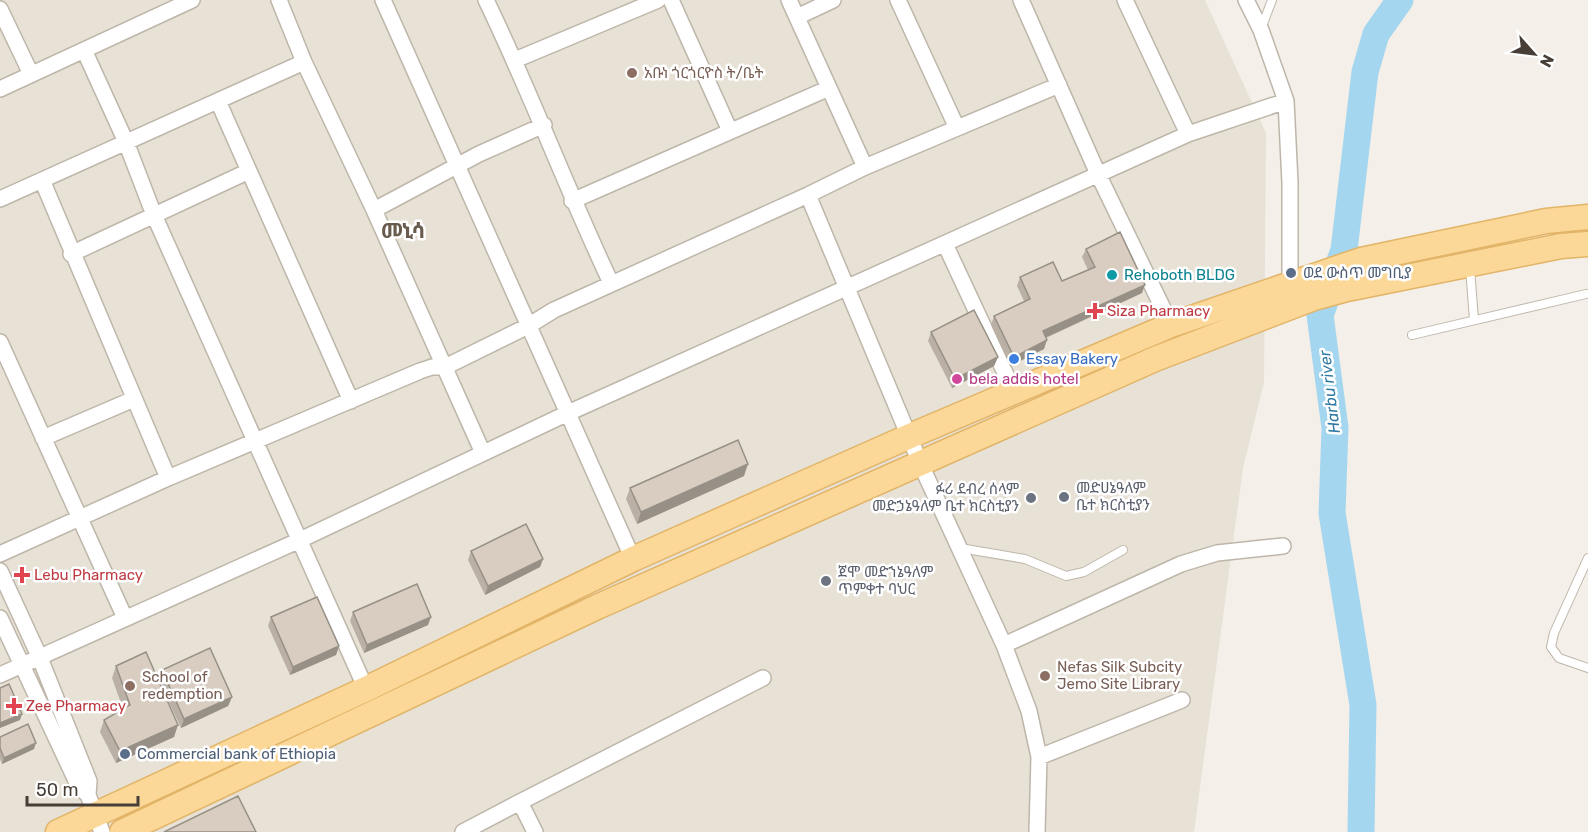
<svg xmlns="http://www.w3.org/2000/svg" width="1588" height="832" viewBox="0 0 1588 832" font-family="Rubik,'Noto Sans Ethiopic',sans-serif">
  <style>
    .residential { fill: #e7e1d6 }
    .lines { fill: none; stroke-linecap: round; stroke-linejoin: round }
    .river { stroke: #a5d6ef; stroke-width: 27 }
    .lane-casing { stroke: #bfb6aa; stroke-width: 10 }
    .street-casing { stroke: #bfb6aa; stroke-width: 18 }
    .primary-casing { stroke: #e2b467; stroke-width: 27 }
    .lane { stroke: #fff; stroke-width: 8 }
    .street { stroke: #fff; stroke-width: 15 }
    .primary { stroke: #fcd898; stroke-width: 24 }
    .wall { fill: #bab0a5 }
    .shaded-wall { fill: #979086 }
    .building { fill: #d8cdc0; stroke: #979086; stroke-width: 1.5 }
    .education-dot { fill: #8d6e63; stroke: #fff; stroke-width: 2 }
    .service-dot { fill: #5c6f8a; stroke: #fff; stroke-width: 2 }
    .culture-dot { fill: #0f9aa8; stroke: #fff; stroke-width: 2 }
    .health-dot { fill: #e0444e; stroke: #fff; stroke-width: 2 }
    .shop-dot { fill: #3f7fe0; stroke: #fff; stroke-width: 2 }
    .hotel-dot { fill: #d1479c; stroke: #fff; stroke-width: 2 }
    .worship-dot { fill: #6b7280; stroke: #fff; stroke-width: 2 }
    .labels { text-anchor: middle; stroke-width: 5; stroke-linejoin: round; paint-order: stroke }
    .education-label { font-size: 15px; fill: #785e54; stroke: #fff; text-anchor: start }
    .service-label { font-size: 15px; fill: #4e5e75; stroke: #fff; text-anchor: start }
    .culture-label { font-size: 15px; fill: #0d838f; stroke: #fff; text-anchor: start }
    .health-label { font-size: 15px; fill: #be3a42; stroke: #fff; text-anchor: start }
    .shop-label { font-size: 15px; fill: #366cbe; stroke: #fff; text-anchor: start }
    .hotel-label { font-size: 15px; fill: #b23c85; stroke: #fff; text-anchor: start }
    .worship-label { font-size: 15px; fill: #5b616d; stroke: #fff; text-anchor: start }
    .water-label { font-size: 16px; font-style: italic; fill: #2e79a1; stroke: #fff }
    .district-label { font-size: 21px; font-weight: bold; fill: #695c4e; stroke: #fff }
  </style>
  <rect width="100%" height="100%" fill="#f4efe8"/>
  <path class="residential" d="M 0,0 L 1205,0 L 1266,133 L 1264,382 L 1243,468 L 1194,832 L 0,832 Z"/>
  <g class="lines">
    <path class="river" d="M 1361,832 L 1363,705 L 1332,513 L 1335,428 L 1320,315 L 1344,250 L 1365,72 L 1376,34 L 1400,0"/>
    <g class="lane-casing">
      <path id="lane" d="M 1261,29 L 1272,0
        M 1470,268 L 1474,320
        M 1412,335 L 1586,294
        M 960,548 L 1025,559 L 1066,576 L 1084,572 L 1123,550
        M 1588,558 L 1554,633 L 1551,647 L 1559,658 L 1588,668"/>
    </g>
    <g class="street-casing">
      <path id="street" d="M 279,0 L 304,62 L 374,210 L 479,154 L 544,125
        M 383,0 L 633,559
        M 486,0 C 531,93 567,190 611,283
        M 671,0 L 730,131
        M 789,0 L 865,167 L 808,195 L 921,465 L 1004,645 L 1029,711 L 1039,757 L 1037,832
        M 898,0 L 957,128
        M 1021,0 L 1098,174 L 1171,325
        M 1125,0 L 1188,134
        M 1246,0 L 1261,30 L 1286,101 L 1290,183 L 1290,292
        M 0,9 L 31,74
        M 797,17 L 833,0
        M 84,50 L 126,142 L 154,215 L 366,689
        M 515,60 L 658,0
        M 0,89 L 192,0
        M 218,101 L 351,401
        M 865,167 L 1059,85
        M 42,180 L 168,478
        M 0,199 L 304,62
        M 572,201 L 827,89
        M 374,210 L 483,453
        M 945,244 L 1014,392
        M 71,254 L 249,171
        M 0,342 L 125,618
        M 43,438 L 134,399
        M 0,554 L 168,478 L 420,371 L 432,367 L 445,367 L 528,326 L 554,310 L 808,195
        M 0,571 L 40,658 L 89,781 L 88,795
        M 0,618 L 79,787 L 88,795 L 102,832
        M 1004,645 L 1181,564 L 1217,553 L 1283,546
        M 0,675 L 300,540 L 568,413 L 1188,134 L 1286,101
        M 1039,757 L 1182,700
        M 520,802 L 763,678
        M 463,832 L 520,802 L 535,832"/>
    </g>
    <g class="primary-casing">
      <path id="primary" d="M 58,832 L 366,689 L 633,559 L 910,436 L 1171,325 L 1361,260 L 1546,221 L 1588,217
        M 122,832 L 597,607 L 1155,359 L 1314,298 L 1347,289 L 1561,246 L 1588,244"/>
    </g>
    <use href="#lane" class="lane"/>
    <use href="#street" class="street"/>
    <use href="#primary" class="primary"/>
  </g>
  <path class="wall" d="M 1086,249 L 1142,293 L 1046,338 L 1044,349 L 1010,366 L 991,325 L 994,316 L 1024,301 L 1017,286 L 1020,277 L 1062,281 L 1088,270 L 1082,257 Z
    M 931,332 L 998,357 L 994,366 L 952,388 L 928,341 Z
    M 744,476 L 637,524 L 626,499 L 630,488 Z
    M 471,551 L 543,559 L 540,567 L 485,595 L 468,560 Z
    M 353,612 L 428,625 L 364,653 L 350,621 Z
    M 271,617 L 339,646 L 336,655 L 290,675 L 268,626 Z
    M 116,666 L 174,737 L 116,763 L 100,732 L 104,720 L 123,709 L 112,678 Z
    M 162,670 L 232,697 L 228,706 L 181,728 L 158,679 Z
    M 0,737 L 34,749 L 2,764 L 0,759 Z"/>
  <path class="shaded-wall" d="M 1145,285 L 1142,293 L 1040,340 L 1043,331 Z
    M 1047,340 L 1044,349 L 1010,366 L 1014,357 Z
    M 998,357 L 994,366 L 952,388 L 955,379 Z
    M 748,464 L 744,476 L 637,524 L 641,512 Z
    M 543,559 L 540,567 L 485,595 L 488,586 Z
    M 431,617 L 428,625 L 364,653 L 367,645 Z
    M 339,646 L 336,655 L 290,675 L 293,667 Z
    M 232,697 L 228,706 L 181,728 L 184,719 Z
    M 22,714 L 20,720 L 0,728 L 0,723 Z
    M 178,725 L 174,737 L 116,763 L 120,751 Z
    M 36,743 L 34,749 L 2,764 L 4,758 Z"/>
  <path class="building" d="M 1120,232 L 1145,285 L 1043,331 L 1047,340 L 1014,357 L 994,316 L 1030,299 L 1020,277 L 1053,262 L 1062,281 L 1095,267 L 1086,249 Z
    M 974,310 L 998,357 L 955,379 L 931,332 Z
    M 738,440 L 748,464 L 641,512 L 630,488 Z
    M 526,524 L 543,559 L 488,586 L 471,551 Z
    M 417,584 L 431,617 L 367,645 L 353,612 Z
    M 317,597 L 339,646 L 293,667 L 271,617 Z
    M 210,648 L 232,697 L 184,719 L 162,670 Z
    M 146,652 L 178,725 L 120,751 L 104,720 L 130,705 L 116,666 Z
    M 9,684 L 22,714 L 0,723 L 0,688 Z
    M 28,724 L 36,743 L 4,758 L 0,748 L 0,737 Z
    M 238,796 L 256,832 L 164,832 Z"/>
  <g class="education-dot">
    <circle cx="632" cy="73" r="6"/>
    <circle cx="1045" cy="676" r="6"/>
    <circle cx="130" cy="686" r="6"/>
  </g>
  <g class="service-dot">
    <circle cx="1291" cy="273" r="6"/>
    <circle cx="125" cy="754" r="6"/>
  </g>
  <circle class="culture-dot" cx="1112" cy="275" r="6"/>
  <g class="health-dot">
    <path d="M1092 302h6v6h6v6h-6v6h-6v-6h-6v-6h6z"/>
    <path d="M19 566h6v6h6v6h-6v6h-6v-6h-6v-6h6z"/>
    <path d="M11 697h6v6h6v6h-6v6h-6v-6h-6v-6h6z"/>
  </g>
  <circle class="shop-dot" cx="1014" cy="359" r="6"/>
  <circle class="hotel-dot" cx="957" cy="379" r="6"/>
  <g class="worship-dot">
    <circle cx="1064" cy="497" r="6"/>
    <circle cx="1031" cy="498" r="6"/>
    <circle cx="826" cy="581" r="6"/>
  </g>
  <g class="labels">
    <g class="education-label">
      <text x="644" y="78">አቡነ ጎርጎርዮስ ት/ቤት</text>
      <text x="1057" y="672">Nefas Silk Subcity<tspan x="1057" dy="17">Jemo Site Library</tspan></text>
      <text x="142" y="682">School of<tspan x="142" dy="17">redemption</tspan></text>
    </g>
    <g class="service-label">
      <text x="1303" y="278">ወደ ውስጥ መግቢያ</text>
      <text x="137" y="759">Commercial bank of Ethiopia</text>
    </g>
    <g class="culture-label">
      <text x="1124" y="280">Rehoboth BLDG</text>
    </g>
    <g class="health-label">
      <text x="1107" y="316">Siza Pharmacy</text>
      <text x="34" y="580">Lebu Pharmacy</text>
      <text x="26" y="711">Zee Pharmacy</text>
    </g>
    <g class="shop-label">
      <text x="1026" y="364">Essay Bakery</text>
    </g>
    <g class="hotel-label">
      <text x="969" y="384">bela addis hotel</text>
    </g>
    <g class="worship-label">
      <text x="1076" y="493">መድሀኔዓለም<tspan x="1076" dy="17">ቤተ ክርስቲያን</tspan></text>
      <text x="1019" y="494" text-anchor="end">ፉሪ ደብረ ሰላም<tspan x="1019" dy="17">መድኃኔዓለም ቤተ ክርስቲያን</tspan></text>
      <text x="838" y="577">ጀሞ መድኀኔዓለም<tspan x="838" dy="17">ጥምቀተ ባህር</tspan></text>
    </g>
    <g class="water-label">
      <text transform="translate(1329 392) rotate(-97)" y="6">Harbu river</text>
    </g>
    <g class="district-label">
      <text x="403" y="238">መኒሳ</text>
    </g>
  </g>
  <g transform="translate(1534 54) rotate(118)" stroke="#ffffff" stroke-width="4.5" paint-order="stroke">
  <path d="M0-4.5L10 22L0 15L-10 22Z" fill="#473f37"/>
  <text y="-9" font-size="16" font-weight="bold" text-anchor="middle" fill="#473f37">N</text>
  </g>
  <path d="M27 796v9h111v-9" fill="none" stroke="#473f37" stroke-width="3"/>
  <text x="36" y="796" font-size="18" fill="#473f37" stroke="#ffffff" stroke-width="4.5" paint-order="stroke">50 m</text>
</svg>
